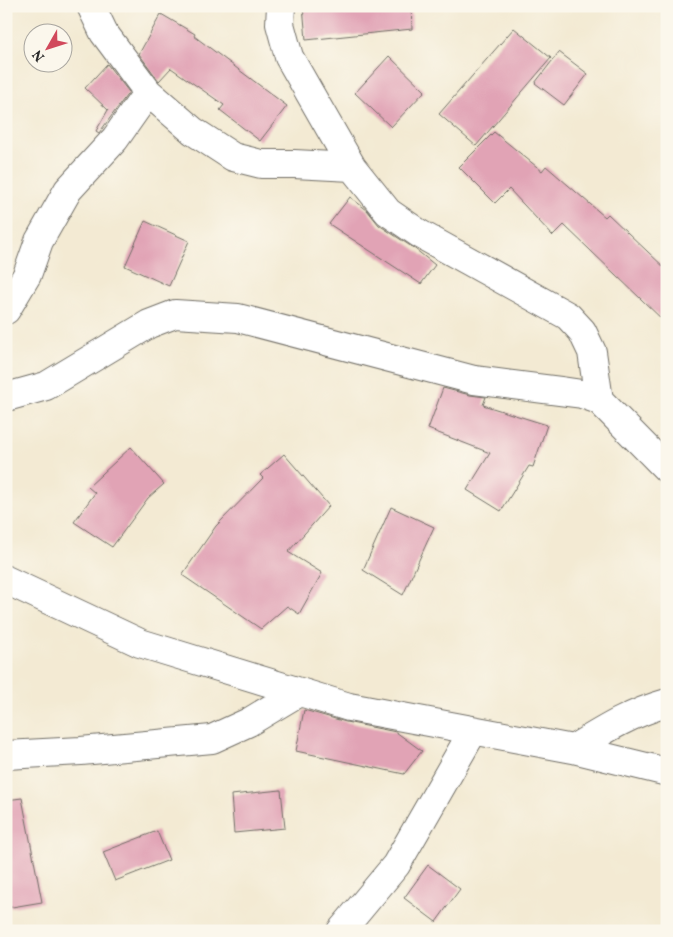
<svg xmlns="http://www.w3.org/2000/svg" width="673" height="937" viewBox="0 0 673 937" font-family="Vollkorn,serif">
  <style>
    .building { fill: #e1a3b5 }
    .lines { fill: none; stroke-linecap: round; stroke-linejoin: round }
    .minor-casing { stroke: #716e66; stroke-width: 30 }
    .minor { stroke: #fff; stroke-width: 28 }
  </style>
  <rect width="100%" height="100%" fill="#fbf7ec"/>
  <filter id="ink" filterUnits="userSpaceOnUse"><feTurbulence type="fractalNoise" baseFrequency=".02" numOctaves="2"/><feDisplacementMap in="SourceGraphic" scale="10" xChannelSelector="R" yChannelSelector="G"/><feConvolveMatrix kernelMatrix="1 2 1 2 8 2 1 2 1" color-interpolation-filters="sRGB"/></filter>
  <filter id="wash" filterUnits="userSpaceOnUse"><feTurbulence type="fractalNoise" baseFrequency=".0096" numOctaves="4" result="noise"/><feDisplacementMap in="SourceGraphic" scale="20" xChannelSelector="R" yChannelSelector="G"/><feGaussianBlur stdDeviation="1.12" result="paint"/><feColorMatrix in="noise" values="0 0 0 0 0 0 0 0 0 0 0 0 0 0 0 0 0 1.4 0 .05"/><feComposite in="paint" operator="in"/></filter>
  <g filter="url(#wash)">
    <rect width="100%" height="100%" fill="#f3ead3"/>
    <g id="blocks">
      <path class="building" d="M 303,6 L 411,6 L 412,29 L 306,40 Z
        M 161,14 L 195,34 L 194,36 L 287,106 L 260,141 L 220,110 L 224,105 L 171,68 L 159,81 L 139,54 Z
        M 514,28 L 551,58 L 476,146 L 439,114 Z
        M 559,52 L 588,74 L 564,105 L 535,83 Z
        M 389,56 L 425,91 L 391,127 L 355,93 Z
        M 107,64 L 129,92 L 99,133 L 96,131 L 108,110 L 85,88 Z
        M 494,132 L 542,171 L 546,166 L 605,217 L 608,214 L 667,270 L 667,324 L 564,225 L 553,236 L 509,189 L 495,203 L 459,167 Z
        M 350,197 L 367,210 L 379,225 L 415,249 L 435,265 L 421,284 L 329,224 Z
        M 145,221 L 189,241 L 169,286 L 125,266 Z
        M 443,388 L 470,395 L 486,397 L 483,405 L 547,425 L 533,467 L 529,466 L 501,511 L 467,490 L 490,453 L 428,429 Z
        M 131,447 L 164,484 L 148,498 L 112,547 L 74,522 L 95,493 L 88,487 Z
        M 284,454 L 329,506 L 288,552 L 322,573 L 299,614 L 287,606 L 261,629 L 182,575 L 216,526 L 263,478 L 260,475 Z
        M 391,507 L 434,527 L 403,595 L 363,570 Z
        M 304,710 L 346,722 L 396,732 L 422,751 L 404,774 L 296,751 Z
        M 281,790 L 285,828 L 234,833 L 231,795 Z
        M 22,798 L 42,902 L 6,908 L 6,800 Z
        M 157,831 L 169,860 L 115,881 L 103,852 Z
        M 428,865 L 460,889 L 436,922 L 404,898 Z"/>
    </g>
  </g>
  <g filter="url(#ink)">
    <use href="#blocks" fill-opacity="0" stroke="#716e66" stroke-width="1"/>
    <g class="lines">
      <g class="minor-casing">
        <path id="minor" d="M 91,6 L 104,33 L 148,92 L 193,131 L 233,157 L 261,164 L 294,164 L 352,167
          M 281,6 L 280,24 L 289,57 L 352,167 L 388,212 L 420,234 L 568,316 L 582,331 L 592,352 L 599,400
          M 6,310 L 27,275 L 39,241 L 68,190 L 115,139 L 148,92
          M 6,396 L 10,396 L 46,386 L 149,324 L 175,314 L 238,318 L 474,380 L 560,391 L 582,394 L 599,400 L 667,469
          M 6,580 L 140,643 L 349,707 L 573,749 L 667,772
          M 573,749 C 604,730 631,713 667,703
          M 6,755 L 81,751 L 212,739 L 249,722 L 299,692
          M 341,931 L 396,865 L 473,731"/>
      </g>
      <use href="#minor" class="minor"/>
    </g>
  </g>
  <rect width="673" height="937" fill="none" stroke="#fbf7ec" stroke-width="25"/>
  <g transform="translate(48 48) rotate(231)"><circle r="24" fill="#fbf7ec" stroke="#a8a59f"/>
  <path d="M0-4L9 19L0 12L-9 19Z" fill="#d1495b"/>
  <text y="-8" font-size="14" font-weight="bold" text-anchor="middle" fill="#2b2b2b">N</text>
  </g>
</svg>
